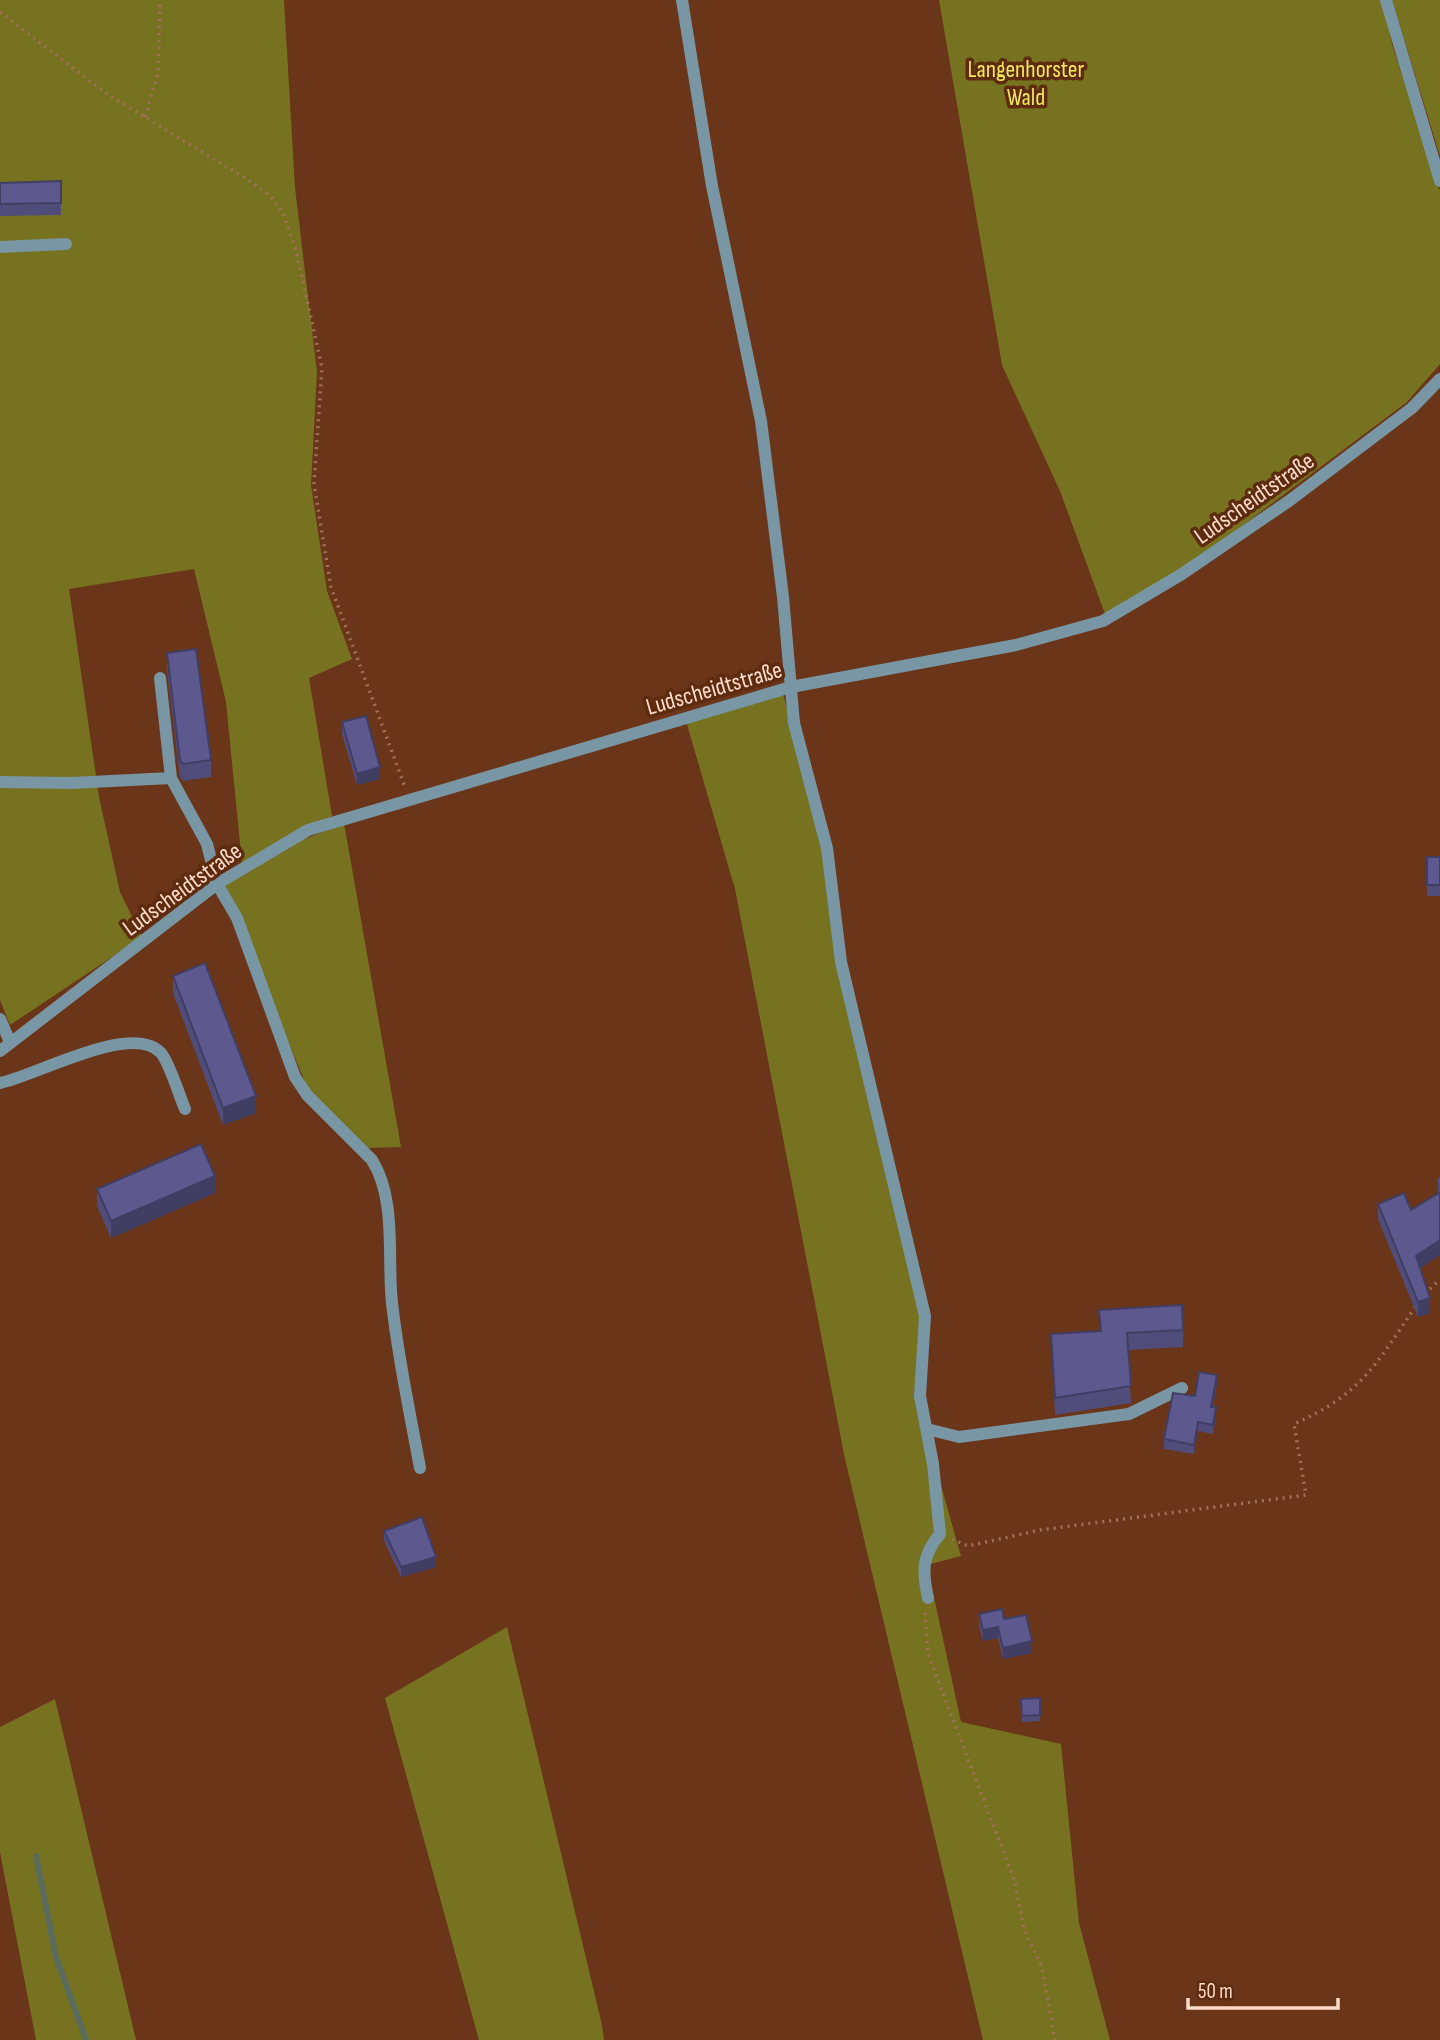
<svg xmlns="http://www.w3.org/2000/svg" width="1440" height="2040" viewBox="0 0 1440 2040" font-family="'Sofia Sans Condensed',sans-serif">
  <style>
    .green { fill: #76721f }
    .lines { fill: none; stroke-linecap: round; stroke-linejoin: round }
    .stream { stroke: #586b5c; stroke-width: 6 }
    .path { stroke: #a0715a; stroke-width: 3.5; stroke-dasharray: 2 5; stroke-linecap: butt }
    .minor { stroke: #7896a3; stroke-width: 12 }
    .wall { fill: #504d7b }
    .shaded-wall { fill: #413e64 }
    .building { fill: #5d598f; stroke: #413e64; stroke-width: 2 }
    .labels { text-anchor: middle; stroke-width: 7; stroke-linejoin: round; paint-order: stroke }
    .park-label { font-size: 24px; fill: #f1e958; stroke: #5f2b0e }
    .street-label { font-size: 24px; fill: #fddccc; stroke: #5f2b0e }
  </style>
  <rect width="100%" height="100%" fill="#6b351a"/>
  <path class="green" d="M 0,0 L 284,0 L 295,188 L 317,372 L 311,485 L 327,591 L 352,659 L 309,678 L 332,816 L 242,863 L 226,702 L 194,569 L 69,589 L 99,797 L 120,892 L 142,937 L 10,1025 L 0,1000 Z
    M 939,0 L 1381,0 L 1393,47 L 1440,191 L 1440,364 L 1407,402 L 1182,571 L 1105,614 L 1060,491 L 1002,365 Z
    M 1392,0 L 1440,0 L 1440,156 Z
    M 783,693 L 823,849 L 921,1317 L 916,1397 L 961,1556 L 927,1565 L 961,1722 L 1061,1744 L 1079,1923 L 1110,2040 L 983,2040 L 845,1459 L 735,889 L 686,721 Z
    M 344,823 L 401,1147 L 366,1148 L 310,1094 L 224,887 L 285,847 Z
    M 507,1627 L 602,2025 L 604,2040 L 479,2040 L 385,1698 Z
    M 55,1699 L 136,2040 L 36,2040 L 0,1852 L 0,1727 Z"/>
  <g class="lines">
    <path class="stream" d="M 36,1856 L 56,1957 L 86,2040"/>
    <path class="path" d="M 0,12 L 107,94 L 253,183 L 271,197 L 283,213 L 296,250 L 322,368 L 314,484 L 331,587 L 405,787
      M 145,117 L 158,73 L 160,0
      M 1425,1294 L 1440,1279
      M 952,1539 L 968,1546 L 1040,1530 L 1306,1495 L 1294,1424 C 1363,1393 1375,1365 1416,1306
      M 925,1613 L 928,1654 L 1015,1882 L 1024,1929 L 1042,1967 L 1055,2040"/>
    <path class="minor" d="M 682,0 L 712,186 L 761,421 L 783,597 L 794,723 L 827,848 L 841,962 L 925,1316 L 920,1396 L 933,1464 L 940,1534 C 922,1555 922,1571 928,1598
      M 1386,0 L 1440,181
      M 0,247 L 66,244
      M 160,678 L 171,778 L 207,844 L 217,884 L 237,918 L 295,1077 L 307,1095 L 372,1160 C 397,1200 387,1258 392,1303 C 398,1358 410,1413 420,1468
      M 0,782 L 71,783 L 171,778
      M 0,1019 L 10,1042
      M 0,1051 L 217,884 L 308,830 L 791,687 L 1016,645 L 1103,621 L 1182,574 L 1289,501 L 1412,408 L 1440,379
      M 0,1083 C 36,1076 132,1021 161,1053 C 170,1064 179,1095 185,1109
      M 927,1429 L 959,1437 L 1129,1414 L 1182,1388"/>
  </g>
  <path class="wall" d="M 61,181 L 61,215 L 0,216 L 0,183 Z
    M 167,653 L 211,760 L 211,777 L 183,781 L 180,777 L 167,670 Z
    M 342,722 L 380,779 L 357,785 L 342,734 Z
    M 1427,857 L 1440,857 L 1440,896 L 1427,896 Z
    M 173,976 L 256,1113 L 223,1125 L 173,993 Z
    M 1440,1177 L 1440,1255 L 1420,1268 L 1430,1313 L 1418,1317 L 1378,1219 L 1378,1204 L 1411,1210 L 1438,1193 L 1438,1178 Z
    M 97,1189 L 215,1193 L 111,1238 L 97,1206 Z
    M 1099,1310 L 1183,1330 L 1183,1347 L 1128,1350 L 1131,1403 L 1055,1415 L 1051,1334 L 1100,1331 Z
    M 1217,1384 L 1213,1407 L 1216,1417 L 1213,1434 L 1198,1431 L 1194,1454 L 1164,1449 L 1164,1439 L 1195,1396 Z
    M 384,1531 L 436,1567 L 401,1577 L 384,1541 Z
    M 979,1614 L 1004,1619 L 1032,1653 L 1003,1659 L 998,1638 L 983,1641 L 979,1625 Z
    M 1040,1698 L 1040,1721 L 1022,1722 L 1021,1699 Z"/>
  <path class="shaded-wall" d="M 380,767 L 380,779 L 357,785 L 357,774 Z
    M 256,1096 L 256,1113 L 223,1125 L 223,1108 Z
    M 215,1176 L 215,1193 L 111,1238 L 111,1221 Z
    M 1440,1240 L 1440,1255 L 1416,1271 L 1416,1256 Z
    M 1430,1298 L 1430,1313 L 1418,1317 L 1418,1302 Z
    M 1217,1375 L 1217,1384 L 1211,1416 L 1211,1407 Z
    M 1216,1407 L 1216,1417 L 1213,1434 L 1213,1425 Z
    M 1198,1422 L 1198,1431 L 1194,1454 L 1194,1445 Z
    M 436,1557 L 436,1567 L 401,1577 L 401,1567 Z
    M 998,1627 L 998,1638 L 983,1641 L 983,1630 Z
    M 1032,1641 L 1032,1653 L 1003,1659 L 1003,1648 Z"/>
  <path class="building" d="M 61,181 L 61,203 L 0,204 L 0,183 Z
    M 196,649 L 211,760 L 183,764 L 180,760 L 167,653 Z
    M 366,716 L 380,767 L 357,774 L 342,722 Z
    M 1427,857 L 1440,857 L 1440,885 L 1427,885 Z
    M 205,963 L 256,1096 L 223,1108 L 173,976 Z
    M 201,1144 L 215,1176 L 111,1221 L 97,1189 Z
    M 1440,1192 L 1440,1240 L 1416,1256 L 1430,1298 L 1418,1302 L 1378,1204 L 1404,1193 L 1411,1210 Z
    M 1182,1305 L 1183,1330 L 1127,1333 L 1131,1386 L 1055,1398 L 1051,1334 L 1101,1331 L 1099,1310 Z
    M 1199,1372 L 1217,1375 L 1211,1407 L 1216,1407 L 1213,1425 L 1198,1422 L 1194,1445 L 1164,1439 L 1173,1393 L 1195,1396 Z
    M 422,1517 L 436,1557 L 401,1567 L 384,1531 Z
    M 1002,1609 L 1004,1619 L 1026,1615 L 1032,1641 L 1003,1648 L 998,1627 L 983,1630 L 979,1614 Z
    M 1040,1698 L 1040,1715 L 1022,1716 L 1021,1699 Z"/>
  <g class="labels">
    <g class="park-label">
      <text x="1026" y="77">Langenhorster<tspan x="1026" dy="28">Wald</tspan></text>
    </g>
    <g class="street-label">
      <text transform="translate(1254 498) rotate(-35)" y="8">Ludscheidtstraße</text>
      <text transform="translate(714 688) rotate(-16)" y="8">Ludscheidtstraße</text>
      <text transform="translate(182 889) rotate(-36)" y="8">Ludscheidtstraße</text>
    </g>
  </g>
  <path d="M1188 1998v10h150v-10" fill="none" stroke="#fddccc" stroke-width="3.5"/>
  <text x="1198" y="1998" font-size="21" fill="#fddccc" stroke="#5f2b0e" stroke-width="5" paint-order="stroke">50 m</text>
</svg>
